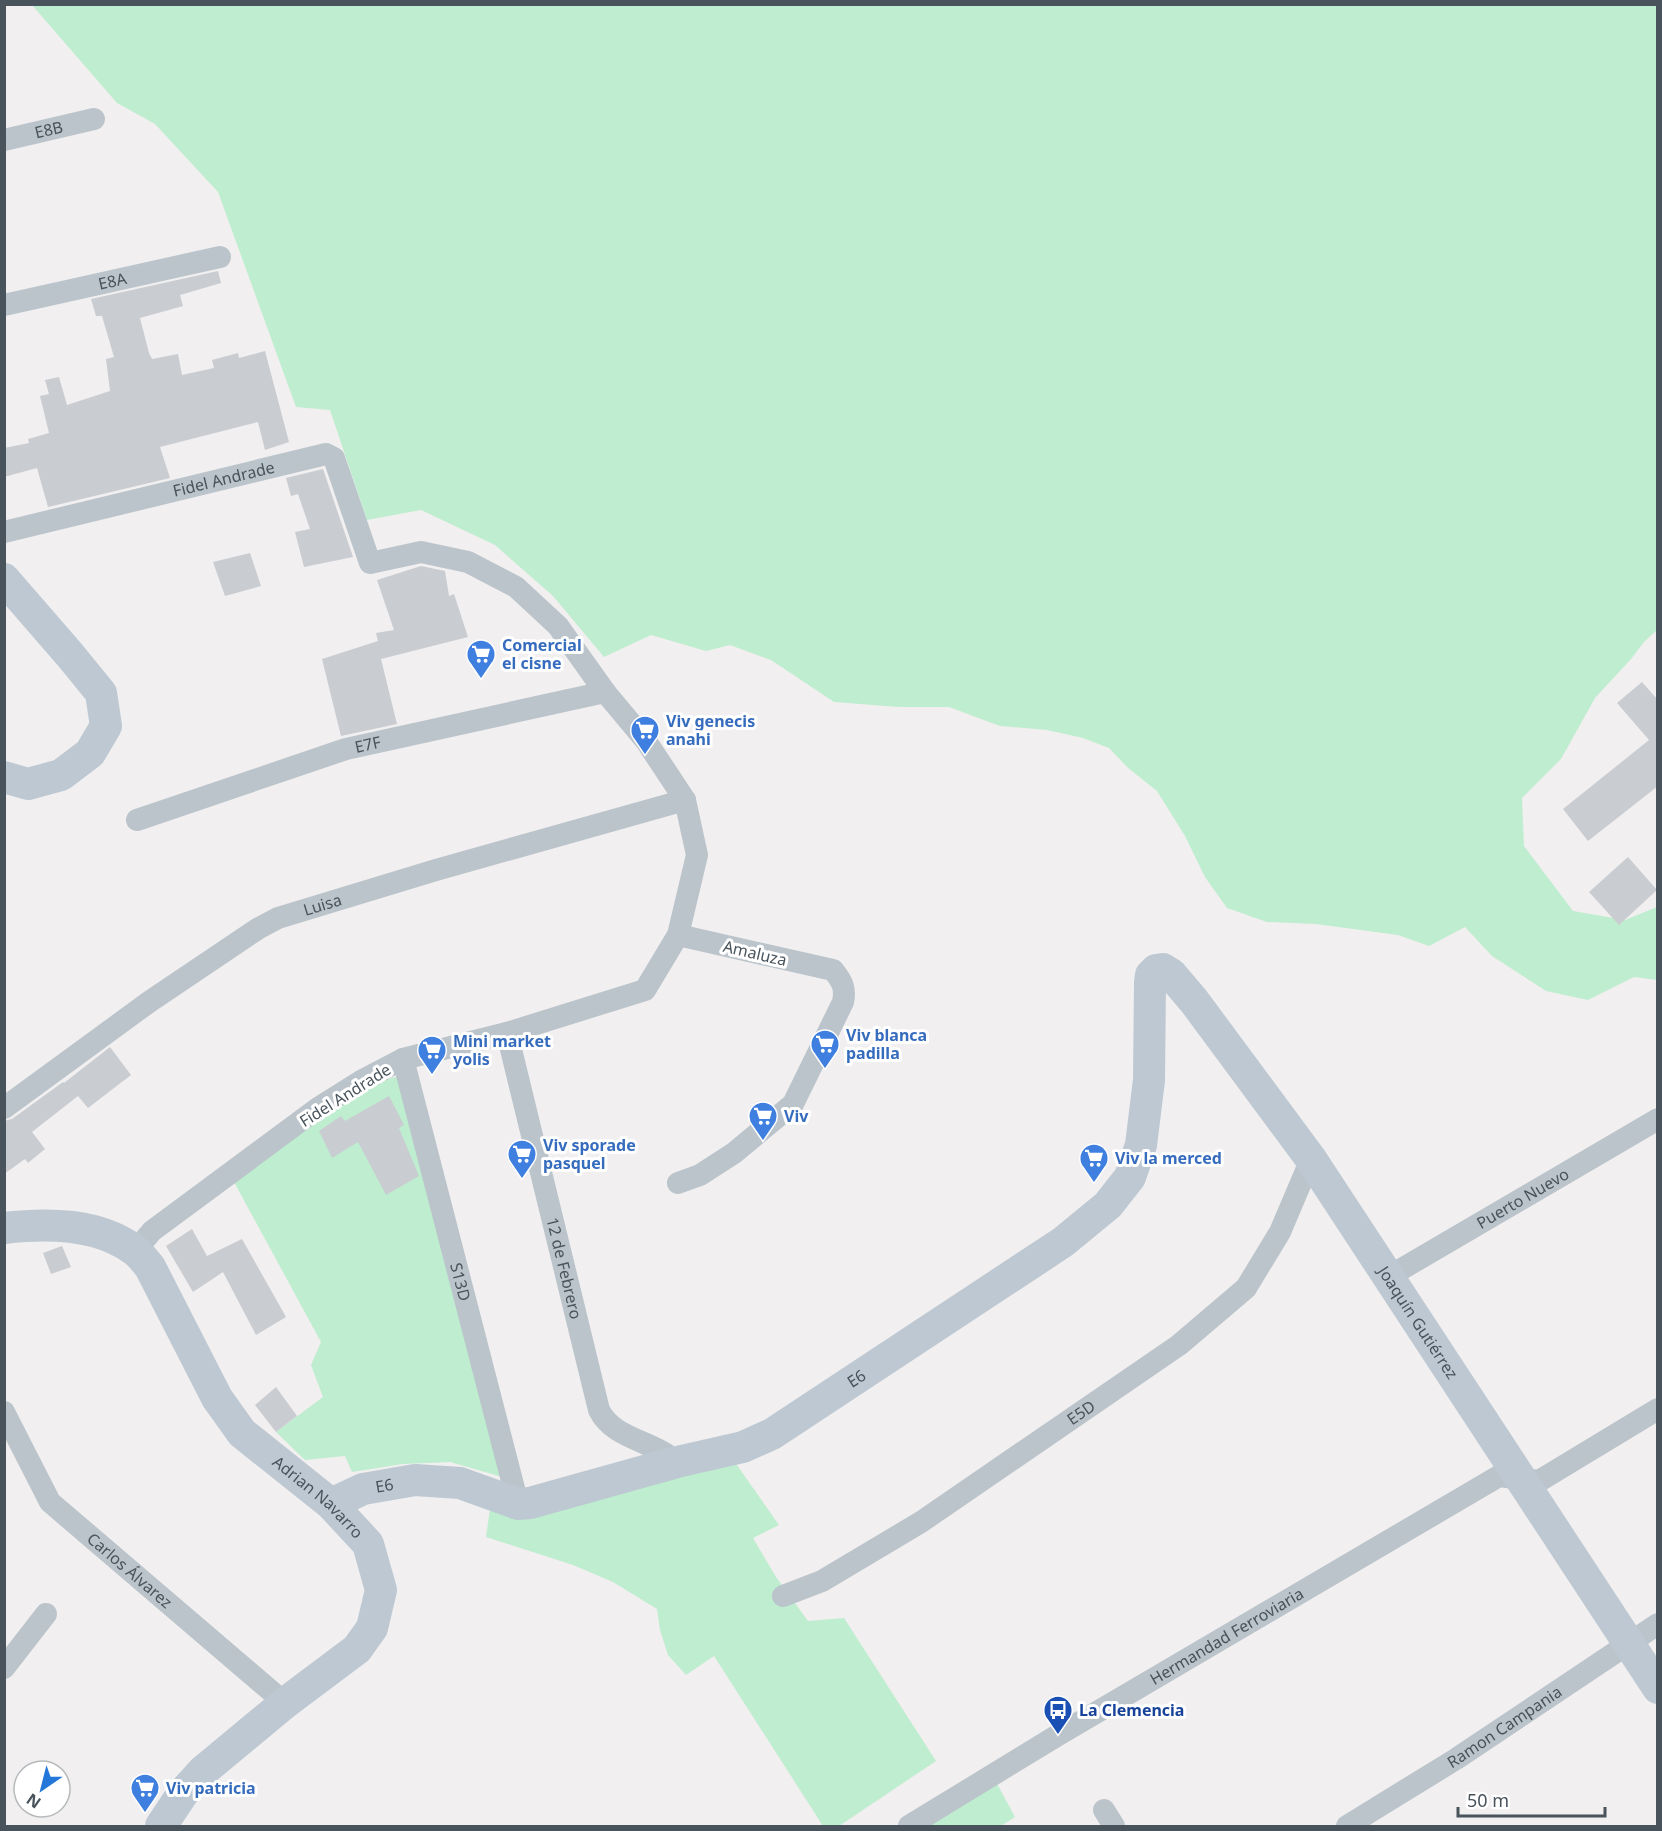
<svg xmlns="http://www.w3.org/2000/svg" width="1662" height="1831" viewBox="0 0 1662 1831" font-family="'Noto Sans',sans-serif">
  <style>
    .green { fill: #bfedcf }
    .building { fill: #c9ccd1 }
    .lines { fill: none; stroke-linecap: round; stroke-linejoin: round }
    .street { stroke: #bbc4cb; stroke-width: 22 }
    .secondary { stroke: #bdc8d2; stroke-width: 32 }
    .labels { text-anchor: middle; stroke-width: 6; stroke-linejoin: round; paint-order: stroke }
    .street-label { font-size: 16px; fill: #48535b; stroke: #fff }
    .shop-label { font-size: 16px; font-weight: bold; fill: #366cbe; stroke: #fff; text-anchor: start }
    .transit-label { font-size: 16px; font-weight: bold; fill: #164399; stroke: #fff; text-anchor: start }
  </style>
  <rect width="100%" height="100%" fill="#f1efef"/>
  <path class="green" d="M 32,5 L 1657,5 L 1657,630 L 1644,642 L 1631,659 L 1595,698 L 1561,759 L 1522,798 L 1524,846 L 1573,911 L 1625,920 L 1657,907 L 1657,980 L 1634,977 L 1588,1000 L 1546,991 L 1492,956 L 1465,927 L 1429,946 L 1398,935 L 1316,924 L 1267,922 L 1227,908 L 1205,877 L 1185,836 L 1157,791 L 1128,768 L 1109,748 L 1083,738 L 1047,730 L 1000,726 L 949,707 L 899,707 L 834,702 L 771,660 L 730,645 L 706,651 L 651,635 L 604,657 L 553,596 L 495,545 L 421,510 L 367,520 L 330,410 L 296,407 L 218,192 L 155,124 L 117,103 Z
    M 401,1076 L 506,1478 L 450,1462 L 403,1464 L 352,1472 L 345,1456 L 305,1460 L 276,1432 L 323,1397 L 311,1365 L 321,1342 L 234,1182 L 368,1083 Z
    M 732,1458 L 779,1525 L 753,1538 L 776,1577 L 808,1621 L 844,1618 L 936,1761 L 839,1826 L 823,1826 L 714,1656 L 686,1675 L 668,1655 L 660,1630 L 657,1609 L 613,1582 L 573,1565 L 486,1537 L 490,1509 Z
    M 995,1780 L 1015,1817 L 1001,1826 L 921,1826 Z"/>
  <path class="building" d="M 218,271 L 221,283 L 180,295 L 183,306 L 140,318 L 149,353 L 152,359 L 178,354 L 182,375 L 214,368 L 212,360 L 238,353 L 239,358 L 265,351 L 289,442 L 265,450 L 258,422 L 160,447 L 170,478 L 48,507 L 37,468 L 4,477 L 4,448 L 29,443 L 28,439 L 49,433 L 40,396 L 49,394 L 45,380 L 59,377 L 67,405 L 110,391 L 106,359 L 114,357 L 102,316 L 96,316 L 91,299 Z
    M 323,469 L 353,557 L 304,567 L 295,532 L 310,529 L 298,494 L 291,496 L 286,478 Z
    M 250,553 L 261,586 L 225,596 L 213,562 Z
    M 421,566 L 445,571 L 449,596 L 454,594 L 468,637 L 381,659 L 397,724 L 341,736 L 322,659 L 378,641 L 376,633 L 394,630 L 377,580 Z
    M 1642,682 L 1658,700 L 1658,786 L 1588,841 L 1563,809 L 1649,740 L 1617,703 Z
    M 1628,857 L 1657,890 L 1619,925 L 1589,892 Z
    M 110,1047 L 131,1075 L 88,1108 L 78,1096 L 32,1132 L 45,1149 L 28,1163 L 25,1159 L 4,1174 L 4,1121 L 12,1119 L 63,1082 L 64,1083 Z
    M 389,1096 L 404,1125 L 399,1128 L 419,1176 L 386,1195 L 358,1142 L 332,1158 L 319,1131 L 341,1116 L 345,1121 Z
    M 192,1229 L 207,1256 L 242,1239 L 286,1317 L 256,1335 L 223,1272 L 193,1292 L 166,1246 Z
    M 62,1246 L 71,1267 L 51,1274 L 43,1253 Z
    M 276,1387 L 297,1416 L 276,1432 L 255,1405 Z"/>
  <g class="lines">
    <g class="street">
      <path id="s1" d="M 4,140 L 94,119"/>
      <path id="s2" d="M 4,305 L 220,257"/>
      <path id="s3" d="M 4,532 L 326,454 L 334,458 L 370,563 L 421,552 L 468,562 L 516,587 L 558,626 L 605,692 L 646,741 L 685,800 L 697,855 L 678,935 L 645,990 L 507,1033 L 403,1059 L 361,1081 L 318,1108 L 152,1231 L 136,1250"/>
      <path id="s4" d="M 137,820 L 346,749 L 605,692"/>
      <path id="s5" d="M 507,1033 L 599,1410 C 613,1439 652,1440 677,1462"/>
      <path id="s6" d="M 403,1059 L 518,1504"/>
      <path id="s7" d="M 4,1108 L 149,1002 L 259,928 L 278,918 L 436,870 L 685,800"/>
      <path d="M 678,1183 L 700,1175 L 734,1153 L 793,1104 L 843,1002 C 846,988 842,981 833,970 L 678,935"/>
      <path id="s8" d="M 1388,1277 L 1658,1119"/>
      <path id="s9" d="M 4,1412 L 50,1502 L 285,1703"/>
      <path id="s10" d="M 783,1596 L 822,1581 L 921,1522 L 1179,1345 L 1246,1288 L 1280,1232 L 1311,1159"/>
      <path d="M 4,1668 L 46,1614"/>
      <path d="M 1104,1810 L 1114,1826"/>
      <path id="s11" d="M 909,1826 L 1058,1735 L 1499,1476 L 1539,1481 L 1658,1409"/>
      <path id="s12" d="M 1347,1826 L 1456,1759 L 1658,1624"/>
    </g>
    <g class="secondary">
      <path d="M 4,579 L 70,655 L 101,693 L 106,726 L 90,753 L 61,775 L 28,784 L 4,777"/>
      <path id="s13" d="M 4,1228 C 47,1223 98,1223 134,1250 C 140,1254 145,1261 150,1267 L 217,1398 L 242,1433 L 331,1504 L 368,1544 L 381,1590 L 372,1628 L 357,1649 L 285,1703 L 203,1771 L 183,1793 L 161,1826"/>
      <path id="s14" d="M 331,1504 L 363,1489 L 415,1480 L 460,1483 L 518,1504 L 530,1503 L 677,1462 L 743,1447 L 772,1434 L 1063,1242 L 1108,1205 L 1130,1177 L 1141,1145 L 1149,1080 L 1150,983 L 1151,975 L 1156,970 L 1163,969 L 1171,974 L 1194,1001 L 1311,1159 L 1658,1688"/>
    </g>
  </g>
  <defs>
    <g id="supermarket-pin" transform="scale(1.5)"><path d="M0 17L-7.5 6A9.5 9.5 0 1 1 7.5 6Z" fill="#3f7fe0" stroke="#fff"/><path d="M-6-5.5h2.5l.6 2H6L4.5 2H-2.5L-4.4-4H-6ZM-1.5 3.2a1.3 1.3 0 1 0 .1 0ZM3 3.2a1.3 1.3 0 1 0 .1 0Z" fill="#fff"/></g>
    <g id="bus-pin" transform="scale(1.5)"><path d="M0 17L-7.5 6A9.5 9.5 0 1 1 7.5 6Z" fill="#1a4fb4" stroke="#fff"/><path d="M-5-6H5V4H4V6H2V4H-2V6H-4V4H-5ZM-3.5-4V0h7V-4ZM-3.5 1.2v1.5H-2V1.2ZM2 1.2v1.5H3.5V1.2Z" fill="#fff"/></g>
  </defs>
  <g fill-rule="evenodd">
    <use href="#supermarket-pin" x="481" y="654"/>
    <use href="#supermarket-pin" x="645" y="730"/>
    <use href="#supermarket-pin" x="825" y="1044"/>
    <use href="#supermarket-pin" x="432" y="1050"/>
    <use href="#supermarket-pin" x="763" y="1116"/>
    <use href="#supermarket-pin" x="522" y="1154"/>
    <use href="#supermarket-pin" x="1094" y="1158"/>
    <use href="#bus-pin" x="1058" y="1710"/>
    <use href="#supermarket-pin" x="145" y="1788"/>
  </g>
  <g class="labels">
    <g class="street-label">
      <text dy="6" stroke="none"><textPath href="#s1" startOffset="46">E8B</textPath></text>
      <text dy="6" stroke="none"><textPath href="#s2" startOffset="111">E8A</textPath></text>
      <text dy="6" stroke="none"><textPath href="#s3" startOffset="226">Fidel Andrade</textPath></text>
      <text dy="6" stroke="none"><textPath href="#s4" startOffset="243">E7F</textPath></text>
      <text dy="6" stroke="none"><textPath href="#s7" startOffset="380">Luisa</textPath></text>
      <text transform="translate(755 953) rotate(13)" y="6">Amaluza</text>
      <text transform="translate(345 1095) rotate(-32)" y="6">Fidel Andrade</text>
      <text dy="6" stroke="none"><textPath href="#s8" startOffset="156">Puerto Nuevo</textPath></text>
      <text dy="6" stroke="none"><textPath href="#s5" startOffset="242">12 de Febrero</textPath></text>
      <text dy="6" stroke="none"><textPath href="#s6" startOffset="230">S13D</textPath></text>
      <text dy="6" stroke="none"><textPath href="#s14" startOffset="1557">Joaquín Gutiérrez</textPath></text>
      <text dy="6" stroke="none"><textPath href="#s14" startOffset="560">E6</textPath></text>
      <text dy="6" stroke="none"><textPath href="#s10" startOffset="351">E5D</textPath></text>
      <text dy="6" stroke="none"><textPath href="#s14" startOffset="57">E6</textPath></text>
      <text dy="6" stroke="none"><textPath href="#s13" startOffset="448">Adrian Navarro</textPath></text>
      <text dy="6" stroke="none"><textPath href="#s9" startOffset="206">Carlos Álvarez</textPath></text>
      <text dy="6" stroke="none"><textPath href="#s11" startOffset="370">Hermandad Ferroviaria</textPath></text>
      <text dy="6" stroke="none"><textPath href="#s12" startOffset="186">Ramon Campania</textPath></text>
    </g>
    <g class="shop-label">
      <text x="502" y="651">Comercial<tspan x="502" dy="18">el cisne</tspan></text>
      <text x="666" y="727">Viv genecis<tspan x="666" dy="18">anahi</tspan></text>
      <text x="846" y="1041">Viv blanca<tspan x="846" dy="18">padilla</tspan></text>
      <text x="453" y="1047">Mini market<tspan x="453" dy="18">yolis</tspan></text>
      <text x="784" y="1122">Viv</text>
      <text x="543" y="1151">Viv sporade<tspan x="543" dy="18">pasquel</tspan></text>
      <text x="1115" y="1164">Viv la merced</text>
      <text x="166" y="1794">Viv patricia</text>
    </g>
    <g class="transit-label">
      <text x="1079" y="1716">La Clemencia</text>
    </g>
  </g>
  <rect width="1662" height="1831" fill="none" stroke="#48535b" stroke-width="12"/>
  <g transform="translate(42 1789) rotate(215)"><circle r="28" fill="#ffffff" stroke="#b6babd" stroke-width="1.5"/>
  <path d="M0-4.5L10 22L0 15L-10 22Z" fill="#2277d9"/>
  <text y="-9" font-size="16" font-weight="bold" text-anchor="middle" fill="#48535b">N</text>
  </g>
  <path d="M1458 1807v9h147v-9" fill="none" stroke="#48535b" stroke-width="3"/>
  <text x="1467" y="1807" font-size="18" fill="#48535b" stroke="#ffffff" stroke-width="4.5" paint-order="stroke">50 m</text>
</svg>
